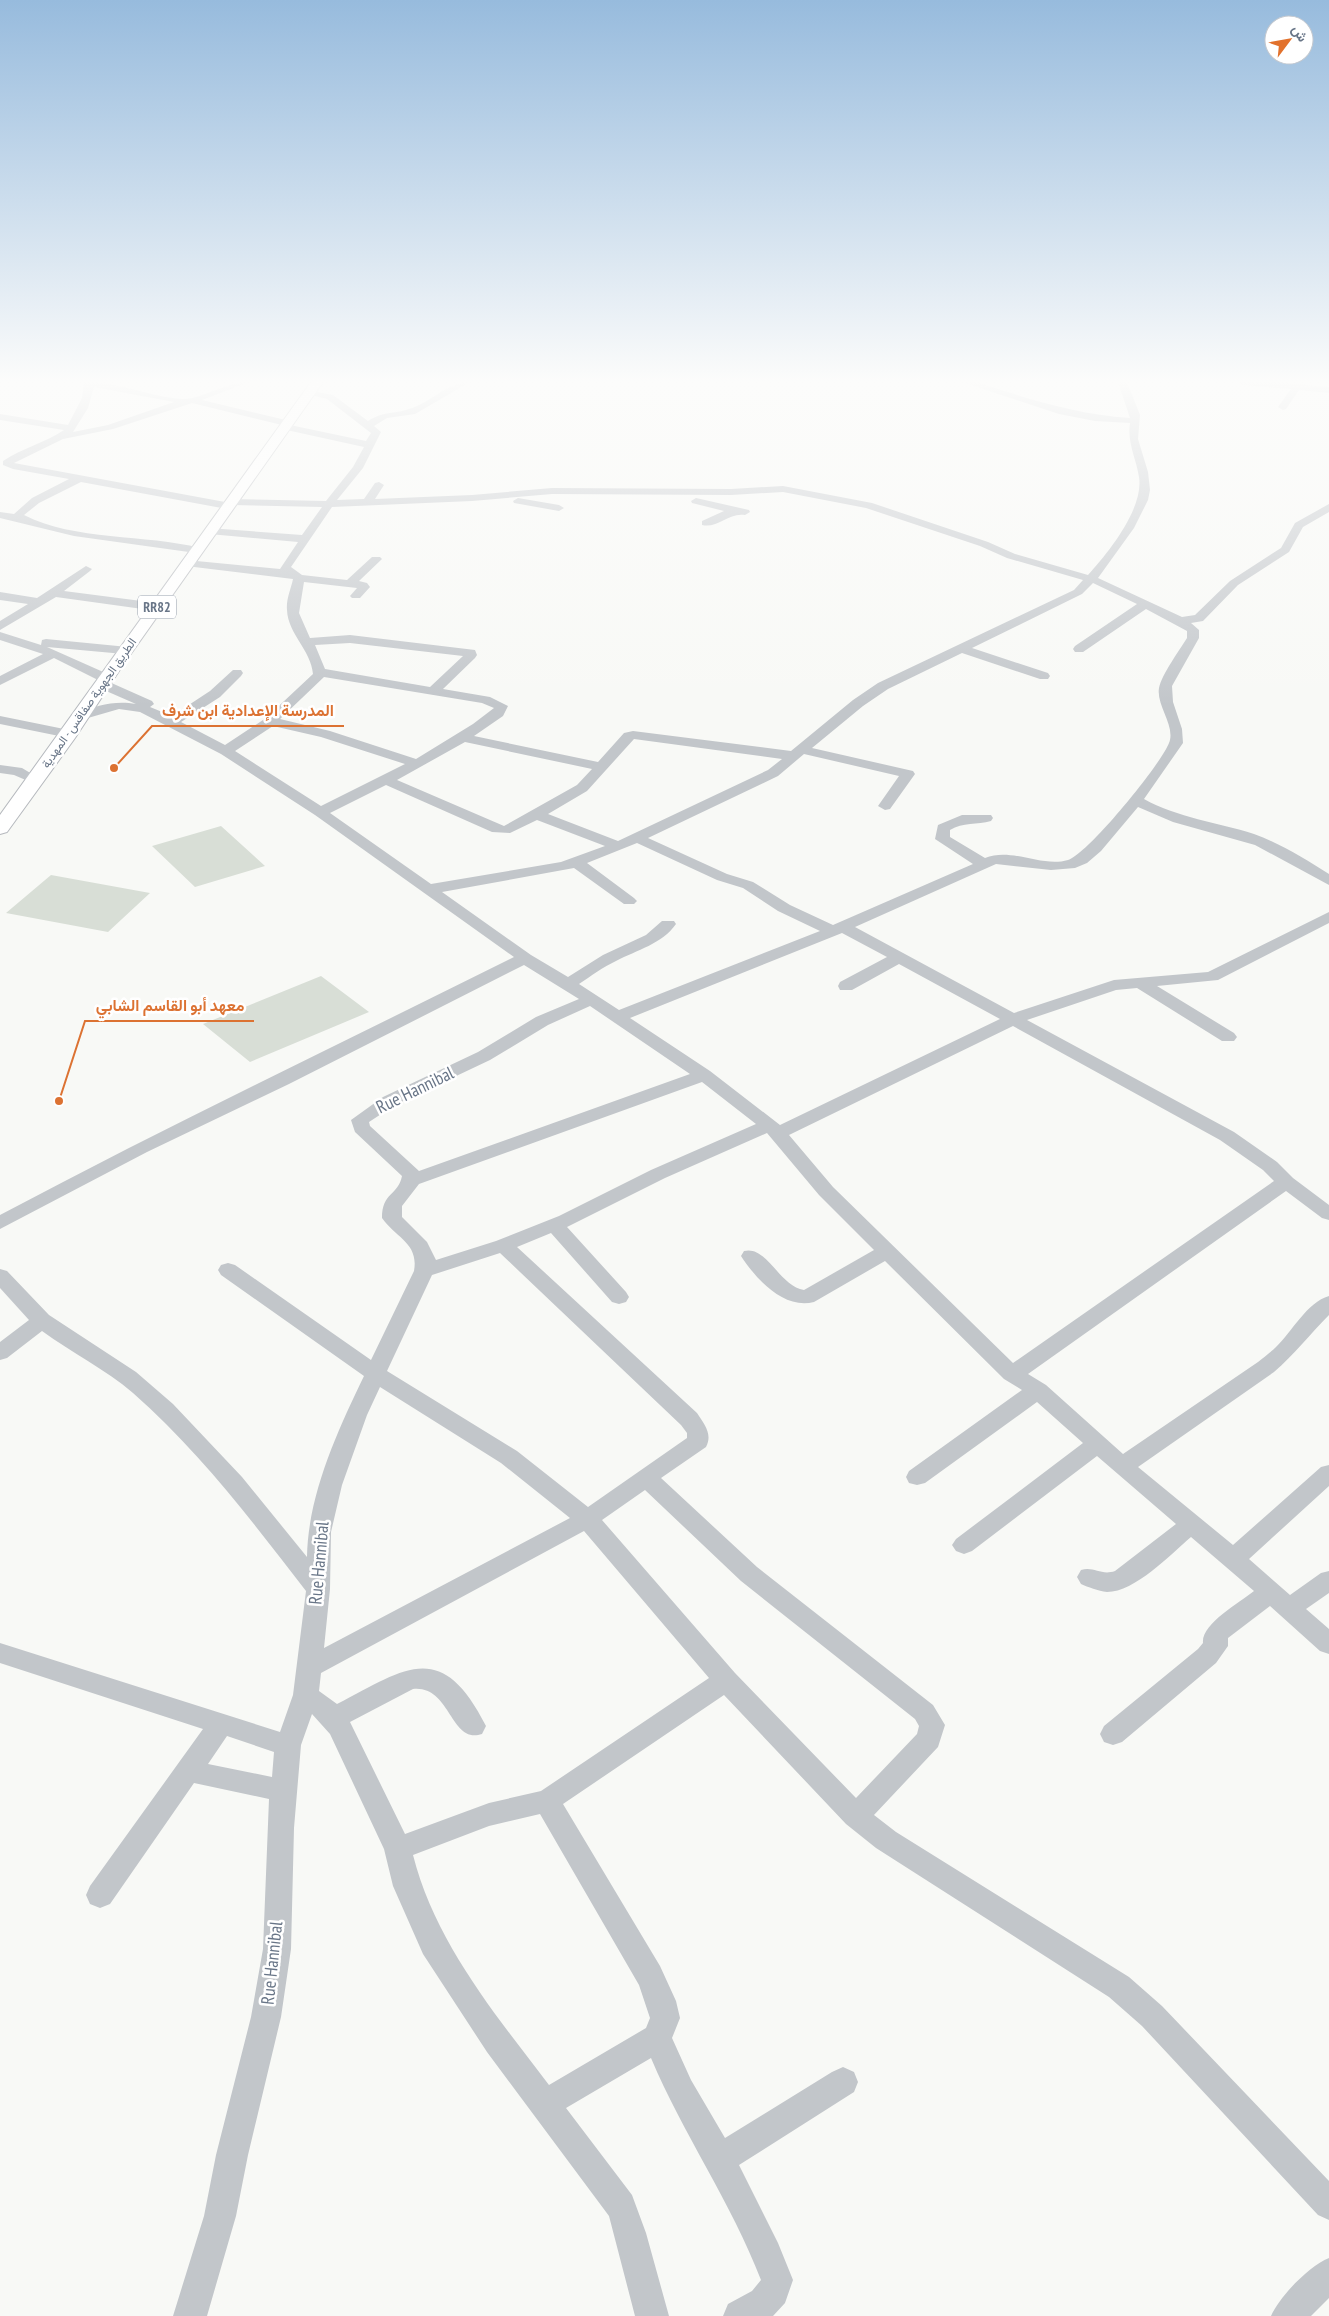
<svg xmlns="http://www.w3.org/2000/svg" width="1329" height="2316" viewBox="0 0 1329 2316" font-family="'PT Sans Narrow',Vazirmatn,sans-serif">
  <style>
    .green { fill: #d8ded6 }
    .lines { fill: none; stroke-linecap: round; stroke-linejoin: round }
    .major-casing { stroke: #b6b9be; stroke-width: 2 }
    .minor { fill: #c2c6ca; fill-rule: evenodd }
    .major { fill: #fff; fill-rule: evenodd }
    .labels { text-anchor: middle; stroke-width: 5; stroke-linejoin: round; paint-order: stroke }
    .far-street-label { font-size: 12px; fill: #687587; stroke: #fff }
    .shield { fill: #fff; stroke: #959eab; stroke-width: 1 }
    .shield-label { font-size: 14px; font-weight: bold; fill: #687587 }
    .near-street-label { font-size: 18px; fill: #687587; stroke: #fff }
    .leader { fill: none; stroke: #dc7232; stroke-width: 2 }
    .callout-dot { fill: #dc7232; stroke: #fff; stroke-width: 2 }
    .callout-label { font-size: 16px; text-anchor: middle; font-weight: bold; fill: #dc7232; stroke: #fff; stroke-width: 5; stroke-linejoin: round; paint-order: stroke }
  </style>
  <rect width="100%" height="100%" fill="#f8f9f6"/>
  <path class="green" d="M 221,826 L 265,866 L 195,887 L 152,846 Z
    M 51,875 L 150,893 L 108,932 L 6,913 Z
    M 321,976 L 369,1012 L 250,1062 L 203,1024 Z"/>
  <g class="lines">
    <g class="major-casing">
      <path id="major" d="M 311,382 L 323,382 L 123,665 L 75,738 L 7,832 L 0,834 L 0,815 Z"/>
    </g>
    <path class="minor" d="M 84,382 C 121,382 150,397 183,399 C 199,400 226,382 249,382 L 202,400 L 290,421 L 290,425 L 366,441 L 371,433 L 327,399 L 307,394 L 307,390 L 333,395 L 368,421 C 387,410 391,415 409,409 C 431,403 447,382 470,382 L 415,414 L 387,418 L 374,426 L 381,432 L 363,468 L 337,500 L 364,499 L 375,483 L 379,482 L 384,485 L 375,499 L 472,495 L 552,488 L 731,489 L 783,486 L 872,503 L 988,542 L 1015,554 L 1088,575 C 1109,552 1144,508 1139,477 C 1136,458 1127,443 1130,423 L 1095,421 L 1059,414 L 962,382 L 976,382 C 1029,399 1074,414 1130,418 L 1118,382 L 1127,382 L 1140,415 L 1138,439 L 1148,472 L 1150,490 L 1148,500 L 1134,528 L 1098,578 L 1182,617 L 1195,615 L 1230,581 L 1281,548 L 1295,523 L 1329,504 L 1329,512 L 1303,527 L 1289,552 L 1238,585 L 1203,621 L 1191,623 L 1199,630 L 1199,638 L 1172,686 L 1173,702 L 1182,729 L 1183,743 L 1144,799 C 1178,818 1217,822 1254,834 C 1281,844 1305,859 1329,874 L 1329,885 L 1255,845 L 1173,822 L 1138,807 L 1101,851 L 1087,863 L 1075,868 L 1051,870 L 996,864 L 855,927 L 1014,1013 L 1114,980 L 1208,972 L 1329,912 L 1329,923 L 1218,980 L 1157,986 L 1234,1033 L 1237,1037 L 1234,1041 L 1222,1041 L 1137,988 L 1116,990 L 1027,1020 L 1234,1132 L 1277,1162 L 1293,1178 L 1329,1205 L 1329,1220 L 1322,1218 L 1286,1191 L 1028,1374 L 1046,1385 L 1123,1454 L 1258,1362 C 1264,1357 1271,1352 1276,1347 C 1292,1332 1307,1302 1329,1296 L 1329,1315 C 1310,1334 1294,1355 1274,1372 L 1138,1467 L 1233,1545 L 1321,1467 L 1329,1465 L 1329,1486 L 1249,1559 L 1290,1595 L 1321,1573 L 1329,1571 L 1329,1593 L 1306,1609 L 1329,1629 L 1329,1654 L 1320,1651 L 1270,1606 L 1228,1638 L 1228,1646 L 1216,1663 L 1122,1742 L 1113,1745 L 1104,1742 L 1100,1734 L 1104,1726 L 1198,1649 L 1203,1643 C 1201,1624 1239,1603 1254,1591 L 1191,1537 C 1170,1555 1135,1592 1107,1592 C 1098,1591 1088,1587 1081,1584 L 1077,1577 L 1081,1570 C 1094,1566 1101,1576 1115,1571 L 1176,1524 L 1097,1456 L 972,1551 L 964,1554 L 956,1551 L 952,1545 L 956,1539 L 1083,1443 L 1037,1402 L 925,1483 L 917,1485 L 909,1483 L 906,1477 L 909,1471 L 1022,1390 L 1004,1379 L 885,1261 L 814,1302 C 784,1310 756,1279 741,1256 L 744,1251 C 767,1245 779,1286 804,1290 L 874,1250 L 819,1195 L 767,1133 L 665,1178 L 567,1227 L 626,1292 L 629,1297 L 626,1302 L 619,1304 L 612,1302 L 551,1233 L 517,1247 L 697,1413 C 704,1424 713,1434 706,1447 L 661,1478 L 757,1567 L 933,1705 L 945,1725 L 938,1747 L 874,1815 L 896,1832 L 1129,1977 L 1162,2006 L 1329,2181 L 1329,2220 L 1318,2215 L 1142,2026 L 1109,1997 L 876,1848 L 846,1824 L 724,1695 L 563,1804 L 660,1966 L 676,2001 L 680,2018 L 672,2038 L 691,2080 L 725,2138 L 832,2072 L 843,2067 L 854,2072 L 858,2082 L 854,2092 L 739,2165 L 778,2243 L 793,2280 L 785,2303 L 773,2316 L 723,2316 L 728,2304 L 752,2291 L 761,2280 C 731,2202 683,2134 651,2058 L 566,2108 L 632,2195 L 646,2233 L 669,2316 L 635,2316 L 609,2216 L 487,2052 L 423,1954 L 393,1886 L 384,1849 L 330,1734 L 312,1714 L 301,1745 L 294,1828 L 291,1949 L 281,2017 L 248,2155 L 236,2216 L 207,2316 L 173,2316 L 204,2216 L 216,2155 L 251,2017 L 263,1949 L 269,1799 L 194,1783 L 110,1904 L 100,1908 L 90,1904 L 86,1895 L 90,1886 L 203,1729 L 0,1663 L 0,1643 L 280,1732 L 293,1695 L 306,1591 C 252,1521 199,1451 133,1393 C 105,1369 72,1353 42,1331 L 7,1358 L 0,1360 L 0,1342 L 29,1320 L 0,1288 L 0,1269 L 7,1271 L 49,1315 L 136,1372 L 173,1404 L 242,1477 L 307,1557 C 308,1495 337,1432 364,1376 L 221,1275 L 218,1270 L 221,1265 L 228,1263 L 235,1265 L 371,1360 L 414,1271 C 419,1243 396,1238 382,1218 C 382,1192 398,1196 402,1176 L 355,1132 L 351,1120 L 383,1097 L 478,1052 L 536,1017 L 579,999 L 524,965 L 289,1084 L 147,1152 L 0,1229 L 0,1215 C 169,1125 342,1043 514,957 L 315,815 L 221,754 L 140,712 L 119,709 L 81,720 L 76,719 L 74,716 L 76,713 C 97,706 114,700 136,704 L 97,687 L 96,684 L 100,681 L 54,658 L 0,685 L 0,676 L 43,654 L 0,640 L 0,632 L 41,645 L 42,640 L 46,639 L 128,647 L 130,650 L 128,653 L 124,654 L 47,647 L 110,675 L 111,678 L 107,681 L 152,701 L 154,704 L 150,707 L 172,716 L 210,691 L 233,670 L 241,670 L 243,673 L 241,676 L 220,697 L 181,722 L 225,745 L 266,718 L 313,674 C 311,650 288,634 287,610 C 286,599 291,589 293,579 L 186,566 L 180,563 L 186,560 L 280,569 L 298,542 L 209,534 L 204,531 L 209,528 L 302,535 L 322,507 L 232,505 L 227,509 L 81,482 L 39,503 L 24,515 C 74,541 146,534 200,548 L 200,552 L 196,553 L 74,536 L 0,518 L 0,512 L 14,514 L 32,498 L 69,479 L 13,469 L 3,465 L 3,461 C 22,448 45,443 64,430 L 0,420 L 0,414 L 68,425 L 82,398 ZM 94,387 L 174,402 L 108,425 L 73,432 L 88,408 ZM 192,403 L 282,425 L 280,427 L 282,429 L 364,447 L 353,467 L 326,501 L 230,499 L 225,502 L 14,463 L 63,439 L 113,429 ZM 783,492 L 866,508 L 980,546 L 1007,558 L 1083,580 L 1074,590 L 878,683 L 853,700 L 791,751 L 633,731 L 624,733 L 598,762 L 474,736 L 503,716 L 508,706 L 490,697 L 443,689 L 475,658 L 477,655 L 475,650 L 350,635 L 310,638 L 299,613 L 304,582 L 357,588 L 350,596 L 352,598 L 360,598 L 370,587 L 367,583 L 359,581 L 382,559 L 380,557 L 372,557 L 347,580 L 302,575 L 291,567 L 332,507 L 472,501 L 552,494 L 731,495 ZM 1093,583 L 1137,604 L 1075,646 L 1073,649 L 1075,652 L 1083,652 L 1146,609 L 1187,631 L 1187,638 C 1179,651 1162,674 1159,688 C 1156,706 1176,726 1169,743 C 1161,764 1088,854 1068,860 C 1042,868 1012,847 985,858 L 950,837 L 950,830 C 963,822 977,825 991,821 L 993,818 L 991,815 L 962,815 L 938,825 L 935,839 L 973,864 L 833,925 L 790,905 L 753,882 L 727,874 L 648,838 L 778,776 L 804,754 L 899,776 L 878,806 L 885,810 L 890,809 L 915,774 L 913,771 L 812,748 L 863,706 L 888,689 L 962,653 L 1040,679 L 1048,679 L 1050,676 L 1048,673 L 972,648 L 1082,594 ZM 350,643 L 463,656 L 430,687 L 325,669 L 315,645 ZM 324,677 L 482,703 L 494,708 L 473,724 L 416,759 L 330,731 L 280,719 ZM 273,726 L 321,737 L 405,764 L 321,806 L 235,751 ZM 634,739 L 782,759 L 768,770 L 618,841 L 548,814 L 587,791 ZM 465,742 L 592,769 L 577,785 L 504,826 L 397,780 ZM 386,785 L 492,832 L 510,833 L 537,820 L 605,846 L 561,862 L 431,884 L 330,813 ZM 637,843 L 717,880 L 743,888 L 778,911 L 820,931 L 619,1010 L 579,984 C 591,976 603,967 616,961 C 637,950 662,944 676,924 L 674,921 L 662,921 L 646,935 L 603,955 L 568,977 L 531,955 L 442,892 L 574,868 L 624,904 L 634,904 L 637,901 L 634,898 L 587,863 ZM 842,933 L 887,957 L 840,982 L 838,986 L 840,990 L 852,990 L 899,964 L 1000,1019 L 780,1125 L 710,1071 L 630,1018 ZM 590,1006 L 690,1074 L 419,1171 L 370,1126 L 369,1122 L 395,1105 L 490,1060 L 548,1025 ZM 1013,1026 L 1220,1140 L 1263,1170 L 1274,1181 L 1013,1363 L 833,1187 L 789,1135 ZM 702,1082 L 756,1124 L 651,1170 L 559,1216 L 496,1241 L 436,1260 L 427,1242 L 402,1217 L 402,1206 L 419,1184 ZM 500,1253 L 681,1425 L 687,1433 L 687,1438 L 588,1507 L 517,1451 L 387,1371 L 432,1275 ZM 380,1387 L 501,1463 L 570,1518 L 324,1648 L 330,1589 L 331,1532 L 342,1485 L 367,1415 ZM 645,1490 L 741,1581 L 915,1719 L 919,1726 L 917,1734 L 856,1798 L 735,1673 L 602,1520 ZM 584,1531 L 709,1678 L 541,1791 L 489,1803 L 405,1834 L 350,1722 L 413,1689 C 451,1685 450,1745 482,1734 L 486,1726 C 441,1637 405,1669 337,1704 L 319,1691 L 321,1673 ZM 227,1736 L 274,1752 L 272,1777 L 208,1764 ZM 540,1814 L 639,1985 L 650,2018 L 646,2028 L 549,2085 C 495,2014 435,1942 413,1855 L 489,1826 Z
      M 1239,382 L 1274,382 L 1329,387 L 1329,393 L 1299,390 L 1286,409 L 1283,410 L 1278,407 L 1291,389 L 1243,385 Z
      M 518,498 L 559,505 L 564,508 L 559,511 L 514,503 L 513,501 Z
      M 696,498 L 749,510 L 750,512 L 745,515 C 729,512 717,529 702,525 L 702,521 L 724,511 L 692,503 L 691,501 Z
      M 86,566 L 92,569 L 90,571 L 64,591 L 157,603 L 163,607 L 157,611 L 56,597 L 0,630 L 0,621 L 28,604 L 0,600 L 0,592 L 37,598 Z
      M 0,716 L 69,730 L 76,734 L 69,738 L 0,724 Z
      M 0,765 L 22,768 L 42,780 L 35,784 L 14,775 L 0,773 Z
      M 1329,2258 L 1329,2298 L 1311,2316 L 1271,2316 C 1280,2296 1309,2266 1329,2258 Z"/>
    <use href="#major" class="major"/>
  </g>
  <linearGradient id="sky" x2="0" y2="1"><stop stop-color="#97bbdd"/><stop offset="0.54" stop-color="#fcfcfb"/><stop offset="1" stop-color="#fcfcfb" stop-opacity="0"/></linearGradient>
  <rect width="1329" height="706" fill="url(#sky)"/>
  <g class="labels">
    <g class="far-street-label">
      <text transform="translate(89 703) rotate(-55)" y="4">الطريق الجهوية صفاقس - المهدية</text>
    </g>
    <rect class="shield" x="138" y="595.5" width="38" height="23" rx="4"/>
    <g class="shield-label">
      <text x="157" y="612">RR82</text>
    </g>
    <g class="near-street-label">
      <text transform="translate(415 1090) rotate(-26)" y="6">Rue Hannibal</text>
      <text transform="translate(319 1563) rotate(-85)" y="6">Rue Hannibal</text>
      <text transform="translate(272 1963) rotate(-84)" y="6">Rue Hannibal</text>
    </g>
  </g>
  <path class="leader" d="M114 768L152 726H344M59 1101L85 1021H254"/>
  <g class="callout-dot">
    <circle cx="114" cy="768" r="5"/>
    <circle cx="59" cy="1101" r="5"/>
  </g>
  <g class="callout-label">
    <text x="248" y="716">المدرسة الإعدادية ابن شرف</text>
    <text x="170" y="1011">معهد أبو القاسم الشابي</text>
  </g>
  <g transform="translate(1289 40) rotate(58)"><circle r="24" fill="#ffffff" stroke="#c3c8cf"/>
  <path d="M0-4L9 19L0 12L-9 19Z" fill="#e2722d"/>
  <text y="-8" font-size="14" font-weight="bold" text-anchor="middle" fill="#687587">ش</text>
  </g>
</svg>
